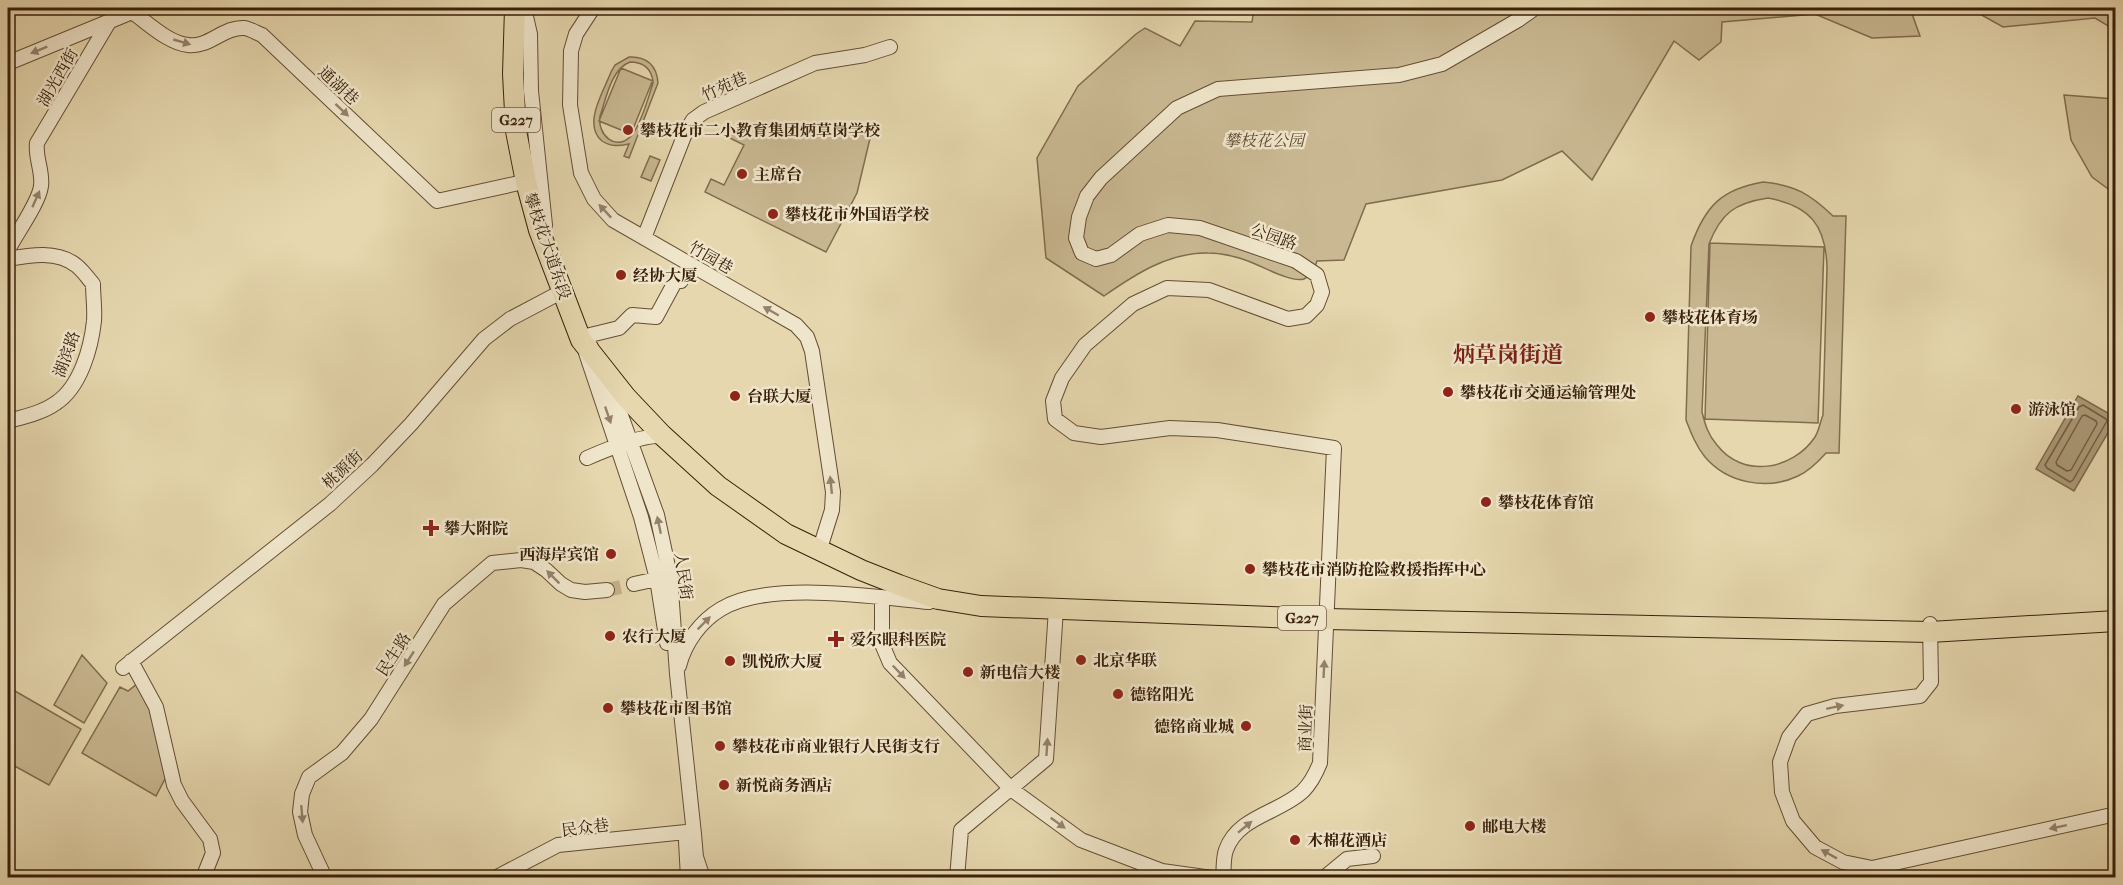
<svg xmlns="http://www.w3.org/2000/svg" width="2123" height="885" viewBox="0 0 2123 885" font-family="'IM FELL French Canon','Noto Serif SC',serif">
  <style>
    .green { fill: #c9b892; stroke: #816c4e; stroke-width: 1.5; fill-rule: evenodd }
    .water { fill: #ab9977; stroke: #7d694c; stroke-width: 1.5 }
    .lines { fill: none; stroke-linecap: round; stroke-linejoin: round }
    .shore { stroke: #725c41; stroke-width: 1.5 }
    .minor-tunnel { stroke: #c3b28d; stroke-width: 14; stroke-dasharray: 14 7; stroke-linecap: butt }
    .minor-casing { stroke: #644e34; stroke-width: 16 }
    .highway-casing { stroke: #39200b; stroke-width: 22 }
    .minor { stroke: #efe5ca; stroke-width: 14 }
    .highway { stroke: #e6d7ae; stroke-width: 20 }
    .oneway { fill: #94826a }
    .poi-dot { fill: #8f2418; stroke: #efe5ca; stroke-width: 2 }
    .labels { text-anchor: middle; stroke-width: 5; stroke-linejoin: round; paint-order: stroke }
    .shield { fill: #efe5ca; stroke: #705b44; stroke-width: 1.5 }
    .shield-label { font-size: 15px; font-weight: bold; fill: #39200b }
    .street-label { font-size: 16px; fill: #39200b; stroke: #efe5ca }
    .poi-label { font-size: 16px; font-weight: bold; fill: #39200b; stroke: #efe5ca; text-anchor: start }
    .park-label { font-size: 16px; font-style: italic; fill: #5d462d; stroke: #efe5ca }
    .district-label { font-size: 22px; font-weight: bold; fill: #7a1f14; stroke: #efe5ca }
  </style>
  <rect width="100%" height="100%" fill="#e6d7ae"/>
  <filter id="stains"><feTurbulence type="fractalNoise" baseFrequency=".00333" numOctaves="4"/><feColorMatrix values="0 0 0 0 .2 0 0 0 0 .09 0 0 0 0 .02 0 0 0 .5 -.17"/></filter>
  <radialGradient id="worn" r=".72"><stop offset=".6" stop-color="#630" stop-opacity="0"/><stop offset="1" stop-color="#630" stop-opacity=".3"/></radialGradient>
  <path class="green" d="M 1254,8 L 1910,8 L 1920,36 L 1872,38 L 1815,14 L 1722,22 L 1721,42 L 1699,60 L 1674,41 L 1592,180 L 1562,151 L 1502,180 L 1366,204 L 1344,260 L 1317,261 C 1315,268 1312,276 1304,279 C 1291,283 1262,266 1248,261 C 1237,257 1220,253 1208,253 C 1169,252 1134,275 1104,296 L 1046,258 L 1037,158 L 1078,86 L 1136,34 L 1145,28 L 1180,46 L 1195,21 L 1252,22 Z
    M 1969,8 L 2115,8 L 2115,30 L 2095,18 L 2003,27 Z
    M 629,57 C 647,56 657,66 658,83 L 629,158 L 624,156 L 629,144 C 619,146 611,147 602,141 C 582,124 604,91 611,72 L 615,65 ZM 630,62 C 643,62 651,68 653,81 L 621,68 L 599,121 L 631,134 L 652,82 L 653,83 C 649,96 640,127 631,136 C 616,152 597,135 600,116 C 606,99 611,69 630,62 Z
    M 2064,95 L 2115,99 L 2115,194 L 2092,177 L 2071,140 Z
    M 872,130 L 857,193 L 826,252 L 705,192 L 711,179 L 724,185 L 744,145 L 724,135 Z
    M 650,156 L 660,160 L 651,181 L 641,177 Z
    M 1763,182 C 1795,185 1810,194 1833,216 L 1846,216 L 1839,453 L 1826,453 C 1818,462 1809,471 1798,476 C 1767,491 1727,483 1705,457 C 1696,446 1691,433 1686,420 L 1691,246 C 1705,206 1722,189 1763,182 ZM 1768,198 C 1810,206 1826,225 1827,268 L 1823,415 C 1820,422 1819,431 1815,437 C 1793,470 1743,479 1717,445 C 1708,435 1705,424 1702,412 L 1709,244 C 1721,213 1735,203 1768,198 Z
    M 1710,243 L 1824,247 L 1818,423 L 1705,419 Z
    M 82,655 L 107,683 L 84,723 L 54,705 Z
    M 137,684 L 150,707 L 166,777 L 156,796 L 82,753 L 120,687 L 128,691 Z
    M 8,687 L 81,729 L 49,785 L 11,764 L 8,767 Z"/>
  <path class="water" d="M 2078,396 L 2115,417 L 2116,419 L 2074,491 L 2036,469 Z"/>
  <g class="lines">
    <path class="shore" d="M 2083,405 L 2106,419 L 2107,421 L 2073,480 L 2070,482 L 2047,468 L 2045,465 L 2079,407 Z
      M 2082,416 L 2085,415 L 2096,421 L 2097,424 L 2071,470 L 2067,471 L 2057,465 L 2056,462 Z"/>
    <path class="minor-tunnel" d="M 607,590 L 634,584"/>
    <g class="minor-casing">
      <path id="minor" d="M 524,8 L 530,34 L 531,91 L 545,225
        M 593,8 L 576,34 L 571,51 L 570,105 L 581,173 L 594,199 L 613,220 L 796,325 L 807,337 L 812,351 L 833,492 L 832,510 L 822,542
        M 132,12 C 148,23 168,43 188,45 C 209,48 224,26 245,28 C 250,29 257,33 262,35 L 437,201 L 519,183
        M 8,63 L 132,12 L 137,8
        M 644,238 L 686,131 L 693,120 L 704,112 L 815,63 L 865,55 L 890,47
        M 8,250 C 16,234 39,203 41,186 C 43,171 35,158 37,143 L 109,22
        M 8,259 C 30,255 58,250 77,266 C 83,271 88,278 93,284 C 93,296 95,309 94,321 C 91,349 80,387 56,403 C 42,413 23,417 8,421
        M 592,350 L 586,336 L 619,328 L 632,315 L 656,317 L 676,280 L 681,281
        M 586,353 L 641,517 L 657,579 L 667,643
        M 606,381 L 619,410 L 657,515 L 670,576 L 677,674 L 694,834 L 696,857 L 703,878
        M 587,458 C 603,451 652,430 667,438
        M 634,584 L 657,579
        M 882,597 L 882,644 L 890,663 L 1011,789 L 1081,840 L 1162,871 L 1212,878
        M 1930,624 L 1931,682 L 1920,696 L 1835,706 L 1807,714 L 1789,737 L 1780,762 L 1782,792 L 1793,821 L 1815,847 L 1843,862 L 1872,868 L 2116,814
        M 131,661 L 156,707 L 174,785 L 182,801 L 210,839 L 213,853 L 203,878
        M 679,666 C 685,642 701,621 721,609 C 768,580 875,597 929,602
        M 123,668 L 330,504 L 372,465 L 411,424 L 484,339 L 510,319 L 563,291
        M 686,841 L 688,878
        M 325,878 L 305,835 L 300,812 L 302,794 L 309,777 L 342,753 L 371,719 L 444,604 L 492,563 L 521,560 L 534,562 L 546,570 L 561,584 L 571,590 L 585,592 L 607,590
        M 495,878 L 558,845 L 686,832
        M 957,878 L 961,830 L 1046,759 L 1056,609
        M 1223,878 C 1224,869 1223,858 1226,850 C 1238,816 1280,813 1303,791 C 1312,782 1316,773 1320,763 L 1334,448 L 1217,430 L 1170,428 L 1101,437 L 1074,433 L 1055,419 L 1053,401 L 1062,378 L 1085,345 L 1133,304 L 1167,288 L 1209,290 L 1288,319 L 1306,316 L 1317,305 L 1322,292 L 1317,275 L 1296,261 L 1200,228 L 1168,225 L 1140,234 L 1111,255 L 1096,259 L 1082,253 L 1076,238 L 1079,217 L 1087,196 L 1101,178 L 1177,108 L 1218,89 L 1399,75 L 1442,64 L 1518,20 L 1535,8
        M 1324,878 L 1347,859 L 1373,856"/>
    </g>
    <g class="highway-casing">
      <path id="highway" d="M 515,8 L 513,74 L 516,131 L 526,182 L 539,230 L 581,340 L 626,397 L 662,435 L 718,486 L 786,534 L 861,570 L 899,585 L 938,599 L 981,606 L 1326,619 L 1930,632 L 2116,621"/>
    </g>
    <use href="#minor" class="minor"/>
    <use href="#highway" class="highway"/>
  </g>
  <defs><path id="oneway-solid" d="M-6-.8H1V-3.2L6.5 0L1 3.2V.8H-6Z" transform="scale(1.5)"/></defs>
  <g class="oneway">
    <use href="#oneway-solid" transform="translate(182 42) rotate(16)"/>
    <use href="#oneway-solid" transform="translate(39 50) rotate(158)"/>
    <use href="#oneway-solid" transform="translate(342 110) rotate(43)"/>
    <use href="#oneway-solid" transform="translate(36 199) rotate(-66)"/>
    <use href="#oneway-solid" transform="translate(605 211) rotate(-133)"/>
    <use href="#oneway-solid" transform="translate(771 311) rotate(-150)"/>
    <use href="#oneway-solid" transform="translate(608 415) rotate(71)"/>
    <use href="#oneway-solid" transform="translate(831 485) rotate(-96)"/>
    <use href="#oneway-solid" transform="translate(659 525) rotate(-102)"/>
    <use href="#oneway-solid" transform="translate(553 577) rotate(-135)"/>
    <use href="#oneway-solid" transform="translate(704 623) rotate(-45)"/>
    <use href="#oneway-solid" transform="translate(409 659) rotate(123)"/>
    <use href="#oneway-solid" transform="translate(1324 669) rotate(-87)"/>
    <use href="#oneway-solid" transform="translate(899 672) rotate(46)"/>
    <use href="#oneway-solid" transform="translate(1835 707) rotate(-12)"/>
    <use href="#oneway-solid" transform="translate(1047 747) rotate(-86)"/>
    <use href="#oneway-solid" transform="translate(302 814) rotate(85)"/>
    <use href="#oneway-solid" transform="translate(1058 823) rotate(36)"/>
    <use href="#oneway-solid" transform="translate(1245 827) rotate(-39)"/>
    <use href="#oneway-solid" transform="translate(2058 827) rotate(168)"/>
    <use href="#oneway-solid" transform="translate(1829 854) rotate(-151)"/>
  </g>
  <g class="poi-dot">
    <circle cx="628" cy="130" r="6"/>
    <circle cx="742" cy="174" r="6"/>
    <circle cx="773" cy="214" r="6"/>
    <circle cx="621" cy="275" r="6"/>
    <circle cx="1650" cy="317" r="6"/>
    <circle cx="1448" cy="392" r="6"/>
    <circle cx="735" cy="396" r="6"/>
    <circle cx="2016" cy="409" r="6"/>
    <circle cx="1486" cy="502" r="6"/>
    <path d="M428 519h6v6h6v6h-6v6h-6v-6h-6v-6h6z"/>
    <circle cx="611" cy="554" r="6"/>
    <circle cx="1250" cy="569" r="6"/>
    <circle cx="610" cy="636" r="6"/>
    <path d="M833 630h6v6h6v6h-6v6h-6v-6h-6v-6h6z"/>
    <circle cx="1081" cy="660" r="6"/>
    <circle cx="730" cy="661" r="6"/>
    <circle cx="968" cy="672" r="6"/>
    <circle cx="1118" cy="694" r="6"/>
    <circle cx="608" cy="708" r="6"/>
    <circle cx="1246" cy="726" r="6"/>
    <circle cx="720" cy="746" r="6"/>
    <circle cx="724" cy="785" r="6"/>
    <circle cx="1470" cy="826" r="6"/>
    <circle cx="1295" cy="840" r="6"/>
  </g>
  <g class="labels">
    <g class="shield">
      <rect x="492" y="108" width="48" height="24" rx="4.5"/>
      <rect x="1278" y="606" width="48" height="24" rx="4.5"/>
    </g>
    <g class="shield-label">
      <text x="516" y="125">G227</text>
      <text x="1302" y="623">G227</text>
    </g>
    <g class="street-label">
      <text transform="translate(57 77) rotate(-60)" y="6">湖光西街</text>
      <text transform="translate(339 85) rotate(43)" y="6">通湖巷</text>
      <text transform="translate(724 86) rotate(-24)" y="6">竹苑巷</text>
      <text transform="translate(1274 236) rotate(20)" y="6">公园路</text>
      <text transform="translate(548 246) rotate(71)" y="6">攀枝花大道东段</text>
      <text transform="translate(711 257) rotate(30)" y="6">竹园巷</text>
      <text transform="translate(66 354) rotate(-70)" y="6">湖滨路</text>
      <text transform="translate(342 469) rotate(-43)" y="6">桃源街</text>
      <text transform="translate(684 576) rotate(82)" y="6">人民街</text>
      <text transform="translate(393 654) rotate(-57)" y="6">民生路</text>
      <text transform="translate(1305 728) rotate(-88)" y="6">商业街</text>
      <text transform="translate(585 827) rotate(-7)" y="6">民众巷</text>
    </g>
    <g class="poi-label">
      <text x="640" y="136">攀枝花市二小教育集团炳草岗学校</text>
      <text x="754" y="180">主席台</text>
      <text x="785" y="220">攀枝花市外国语学校</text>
      <text x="633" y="281">经协大厦</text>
      <text x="1662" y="323">攀枝花体育场</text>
      <text x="1460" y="398">攀枝花市交通运输管理处</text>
      <text x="747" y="402">台联大厦</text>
      <text x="2028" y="415">游泳馆</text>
      <text x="1498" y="508">攀枝花体育馆</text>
      <text x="444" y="534">攀大附院</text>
      <text x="599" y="560" text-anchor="end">西海岸宾馆</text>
      <text x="1262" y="575">攀枝花市消防抢险救援指挥中心</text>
      <text x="622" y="642">农行大厦</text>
      <text x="850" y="645">爱尔眼科医院</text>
      <text x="1093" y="666">北京华联</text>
      <text x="742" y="667">凯悦欣大厦</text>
      <text x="980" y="678">新电信大楼</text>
      <text x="1130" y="700">德铭阳光</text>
      <text x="620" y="714">攀枝花市图书馆</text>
      <text x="1234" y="732" text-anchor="end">德铭商业城</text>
      <text x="732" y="752">攀枝花市商业银行人民街支行</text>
      <text x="736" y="791">新悦商务酒店</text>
      <text x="1482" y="832">邮电大楼</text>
      <text x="1307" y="846">木棉花酒店</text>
    </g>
    <g class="park-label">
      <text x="1264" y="146">攀枝花公园</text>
    </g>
    <g class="district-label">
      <text x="1508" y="362">炳草岗街道</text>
    </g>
  </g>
  <rect width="2123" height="885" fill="none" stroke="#e6d7ae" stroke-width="30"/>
  <rect x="9" y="9" width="2105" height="867" fill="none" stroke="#39200b" stroke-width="3"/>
  <rect x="15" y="15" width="2093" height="855" fill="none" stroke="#39200b" stroke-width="1.5"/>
  <rect width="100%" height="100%" filter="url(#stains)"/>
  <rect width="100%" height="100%" fill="url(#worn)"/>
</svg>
